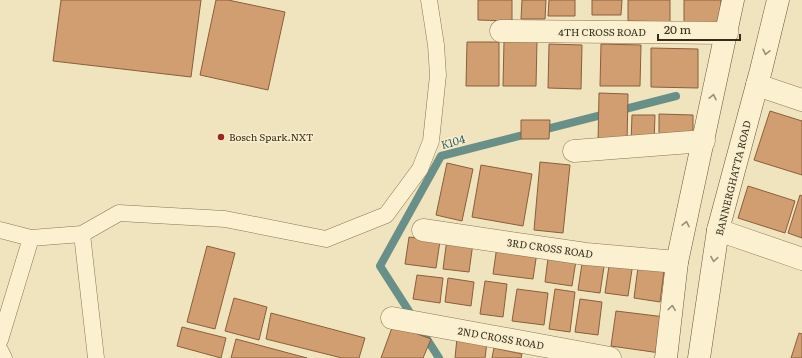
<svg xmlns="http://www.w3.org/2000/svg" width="802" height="358" viewBox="0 0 802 358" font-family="Literata,serif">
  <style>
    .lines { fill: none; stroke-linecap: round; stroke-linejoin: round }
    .stream { stroke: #689088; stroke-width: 8 }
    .building { fill: #d19e71; stroke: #8a5e3a }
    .service-casing { stroke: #8a7455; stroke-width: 17 }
    .minor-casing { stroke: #8a7455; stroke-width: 23 }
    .secondary-casing { stroke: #6b5539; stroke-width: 23 }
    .service { stroke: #fbf1d1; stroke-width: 16 }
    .minor { stroke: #fbf1d1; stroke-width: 22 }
    .secondary { stroke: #fbf1d1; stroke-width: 22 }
    .oneway { stroke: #9a8e76 }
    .poi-dot { fill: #9c2722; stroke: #f7eece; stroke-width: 1.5 }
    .labels { text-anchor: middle; stroke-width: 3; stroke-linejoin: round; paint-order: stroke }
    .street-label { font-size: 10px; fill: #382b1b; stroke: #f7eece }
    .poi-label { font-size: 10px; fill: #382b1b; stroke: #f7eece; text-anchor: start }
    .water-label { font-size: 11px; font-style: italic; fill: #295958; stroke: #f7eece }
  </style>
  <rect width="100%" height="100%" fill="#f0e4be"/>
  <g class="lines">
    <path class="stream" d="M 439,358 L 380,266 L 441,156 L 676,96"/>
  </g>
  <path class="building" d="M 61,0 L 201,0 L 191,77 L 53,61 Z
    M 216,0 L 228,0 L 285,12 L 268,90 L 200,75 Z
    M 478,0 L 512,0 L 512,21 L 478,20 Z
    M 522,0 L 546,0 L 545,19 L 521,19 Z
    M 549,0 L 575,0 L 575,16 L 548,16 Z
    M 592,0 L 622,0 L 621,15 L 592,15 Z
    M 628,0 L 670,0 L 670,22 L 628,21 Z
    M 684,0 L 721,0 L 721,23 L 684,22 Z
    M 504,41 L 537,41 L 536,86 L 503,86 Z
    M 467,42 L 499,42 L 499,86 L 466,86 Z
    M 549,44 L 582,45 L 581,89 L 548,88 Z
    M 601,44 L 641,45 L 640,86 L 600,86 Z
    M 651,48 L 698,49 L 698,88 L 651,87 Z
    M 599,93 L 628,94 L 627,143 L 598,143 Z
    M 770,111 L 802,121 L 802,175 L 754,160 Z
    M 659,114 L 693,115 L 693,141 L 659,140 Z
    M 632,115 L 655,115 L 654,144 L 631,143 Z
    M 521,120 L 550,120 L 549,139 L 521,139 Z
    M 540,162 L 570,165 L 563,233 L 534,230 Z
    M 447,163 L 473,169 L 462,221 L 436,215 Z
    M 481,165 L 532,174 L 523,226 L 472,217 Z
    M 748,186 L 795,201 L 785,233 L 738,218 Z
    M 800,195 L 802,196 L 802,238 L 788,233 Z
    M 409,237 L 440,241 L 436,268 L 405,264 Z
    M 447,239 L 473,243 L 469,272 L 443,269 Z
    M 207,246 L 235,253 L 215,329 L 187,322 Z
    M 497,246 L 537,252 L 533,279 L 493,274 Z
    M 549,250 L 577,254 L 572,286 L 545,282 Z
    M 583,257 L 605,260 L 600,293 L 578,290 Z
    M 610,259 L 633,263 L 628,296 L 605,293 Z
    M 638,267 L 664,271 L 660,302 L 634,298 Z
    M 417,275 L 443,278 L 440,303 L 413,299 Z
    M 448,278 L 474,282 L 471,306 L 445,302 Z
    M 485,281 L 507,284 L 503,317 L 480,314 Z
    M 517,289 L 548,293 L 544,325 L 512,321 Z
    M 555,289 L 575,292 L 570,332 L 549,329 Z
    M 234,298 L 267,307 L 259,340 L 225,331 Z
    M 580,299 L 602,302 L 598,335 L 575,332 Z
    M 616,311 L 665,317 L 660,353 L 611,346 Z
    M 271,313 L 365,338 L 359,358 L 342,358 L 266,339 Z
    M 393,325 L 431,339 L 423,358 L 381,358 Z
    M 182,327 L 226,338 L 221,358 L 177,346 Z
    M 799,333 L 802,334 L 802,358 L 791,358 Z
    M 457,338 L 487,342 L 485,358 L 455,358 Z
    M 236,339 L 307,358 L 231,358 Z
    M 494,348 L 522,354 L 521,358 L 492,358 Z"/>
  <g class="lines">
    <g class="service-casing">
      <path id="service" d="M 0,230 L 31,238 L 82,234 L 96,358
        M 82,234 L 119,213 L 225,219 L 326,239 L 386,215 L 420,169 L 431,141 L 438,75 L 436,45 L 429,0
        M 0,340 L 31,238
        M 0,350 L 4,358"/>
    </g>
    <g class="minor-casing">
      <path id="minor" d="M 501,31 L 727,33
        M 757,85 L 802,100
        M 574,151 L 704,141
        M 423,230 L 586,254 L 677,262
        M 718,230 L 802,259
        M 392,318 L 610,358"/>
    </g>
    <g class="secondary-casing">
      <path id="secondary" d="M 666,358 L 677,262 L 733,0
        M 699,358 L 718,230 L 761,70 L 778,0"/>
    </g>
    <use href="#service" class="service"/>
    <use href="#minor" class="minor"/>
    <use href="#secondary" class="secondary"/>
  </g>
  <defs><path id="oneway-chevron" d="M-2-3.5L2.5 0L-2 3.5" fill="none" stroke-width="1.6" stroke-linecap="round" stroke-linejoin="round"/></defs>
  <g class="oneway">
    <use href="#oneway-chevron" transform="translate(766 52) rotate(103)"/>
    <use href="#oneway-chevron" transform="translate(713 97) rotate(-78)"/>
    <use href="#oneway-chevron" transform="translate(686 224) rotate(-78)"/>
    <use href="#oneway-chevron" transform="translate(714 259) rotate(99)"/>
    <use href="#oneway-chevron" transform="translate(672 308) rotate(-83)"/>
  </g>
  <circle class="poi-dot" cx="221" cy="137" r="4"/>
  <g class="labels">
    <g class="street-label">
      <text x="602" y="36">4TH CROSS ROAD</text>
      <text transform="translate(733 178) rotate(-76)" y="4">BANNERGHATTA ROAD</text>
      <text transform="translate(550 248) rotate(8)" y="4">3RD CROSS ROAD</text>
      <text transform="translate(501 338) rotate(10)" y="4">2ND CROSS ROAD</text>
    </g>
    <g class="poi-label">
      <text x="229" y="141">Bosch Spark.NXT</text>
    </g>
    <g class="water-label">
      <text transform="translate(453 142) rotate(-17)" y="4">K104</text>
    </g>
  </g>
  <path d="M658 34v6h82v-6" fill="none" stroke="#382b1b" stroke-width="2"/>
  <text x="664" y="34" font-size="12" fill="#382b1b" stroke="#f7eece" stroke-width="3" paint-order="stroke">20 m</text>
</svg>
